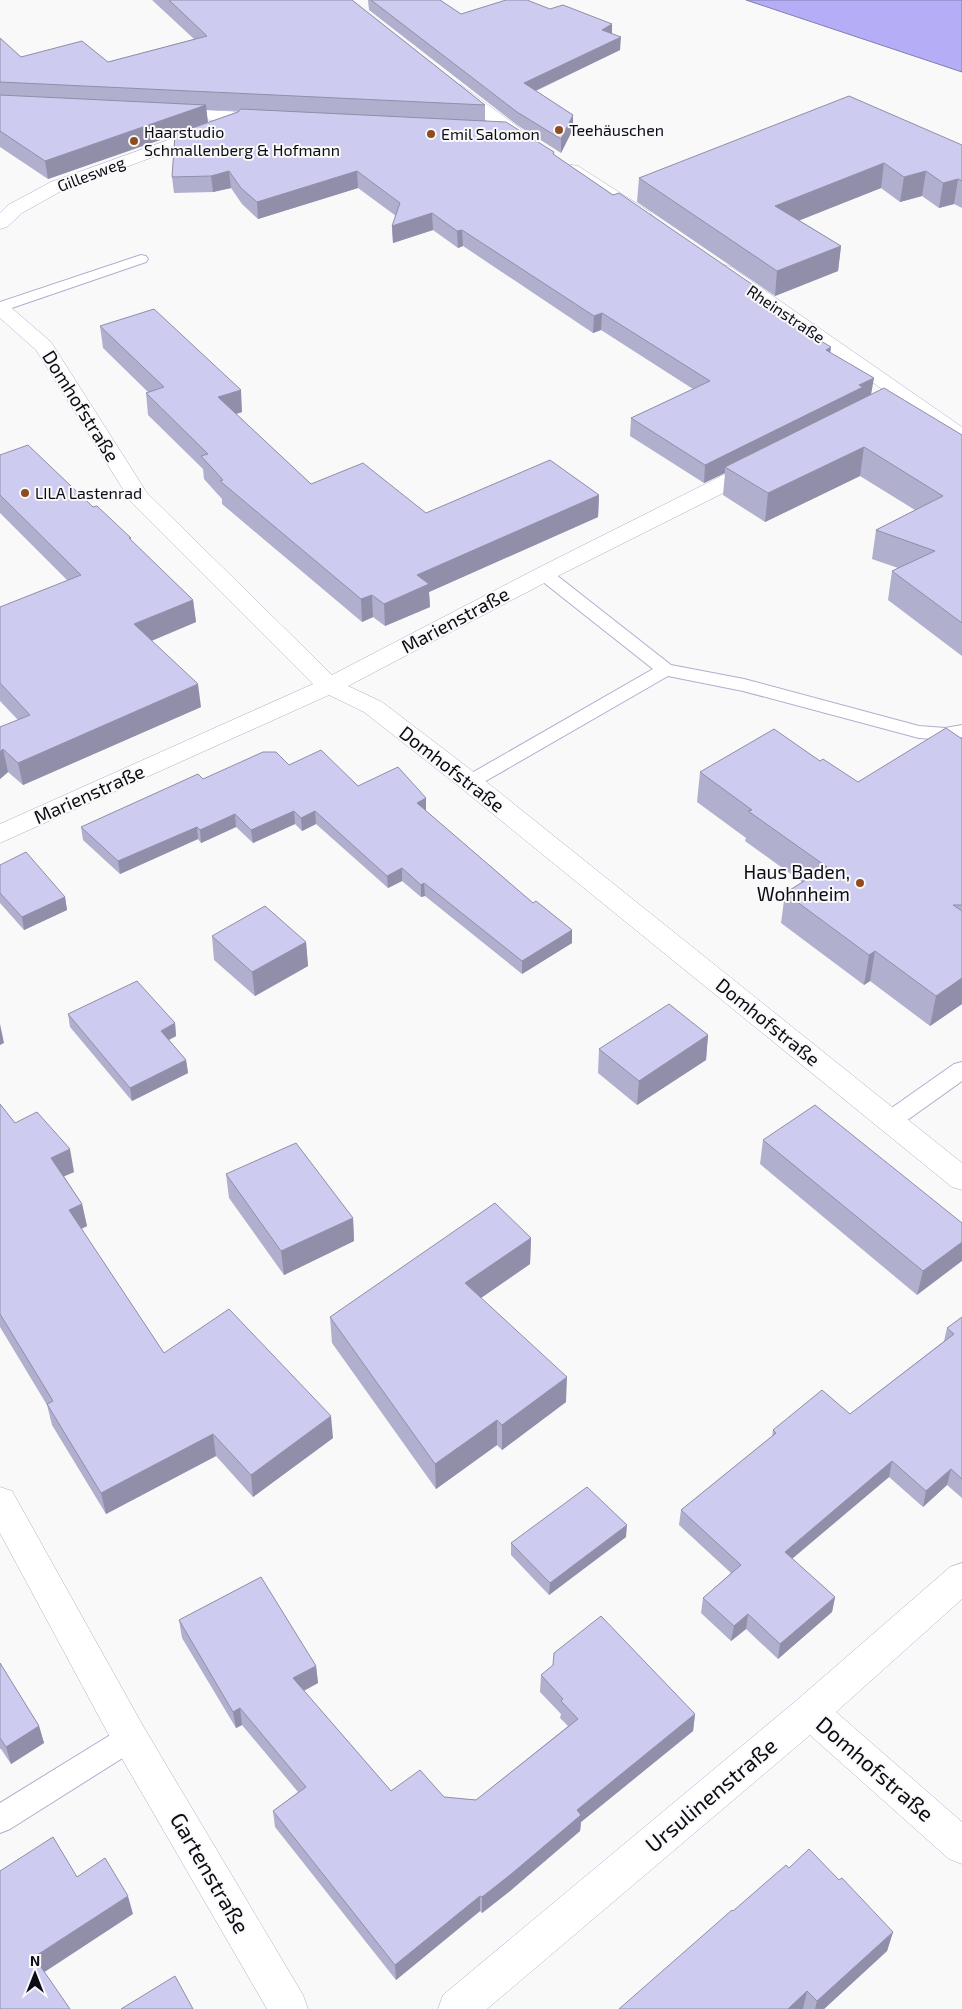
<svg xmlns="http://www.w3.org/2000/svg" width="962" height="2009" viewBox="0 0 962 2009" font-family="'Exo 2',sans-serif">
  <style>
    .water { fill: #b5aef7; stroke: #827db4 }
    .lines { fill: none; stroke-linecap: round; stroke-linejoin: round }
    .lane-casing { stroke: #b0aecf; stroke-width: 2 }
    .street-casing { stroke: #b0aecf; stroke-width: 1 }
    .lane { fill: #fff; fill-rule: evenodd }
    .street { fill: #fff; fill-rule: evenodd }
    .wall { fill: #b0afce; fill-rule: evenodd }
    .shaded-wall { fill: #908ea8 }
    .building { fill: #cdcbf0; stroke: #908ea8 }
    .poi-dot { fill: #904c21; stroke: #f9f9f9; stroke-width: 2 }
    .labels { text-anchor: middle; stroke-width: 4; stroke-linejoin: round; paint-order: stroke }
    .far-poi-label { font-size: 16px; fill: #0c0b16; stroke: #f9f9f9; text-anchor: start }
    .far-street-label { font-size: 16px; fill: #0c0b16; stroke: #f9f9f9 }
    .street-label { font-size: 19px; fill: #0c0b16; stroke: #f9f9f9 }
    .poi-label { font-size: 19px; fill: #0c0b16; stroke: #f9f9f9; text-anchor: end }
    .near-street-label { font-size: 22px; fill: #0c0b16; stroke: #f9f9f9 }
  </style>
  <rect width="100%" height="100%" fill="#f9f9f9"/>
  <path class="water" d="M 746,0 L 962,0 L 962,72 Z"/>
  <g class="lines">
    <g class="lane-casing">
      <path id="lane" d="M 141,255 L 146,256 L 148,259 L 146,262 L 0,312 L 0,302 Z
        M 544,569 L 550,570 L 671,665 L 744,679 L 919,726 L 945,728 L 962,725 L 962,737 L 945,740 L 919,738 L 743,691 L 668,676 L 477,786 L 470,788 L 463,786 L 460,782 L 463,778 L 653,669 L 538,578 L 535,574 L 538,570 Z
        M 962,1062 L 962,1081 L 899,1126 L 891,1128 L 883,1126 L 880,1120 L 883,1114 L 954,1064 Z
        M 130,1725 L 140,1729 L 144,1738 L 140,1747 L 10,1829 L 0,1833 L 0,1803 L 120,1729 Z"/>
    </g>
    <g class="street-casing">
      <path id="street" d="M 455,84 L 461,85 L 533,138 L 536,142 L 533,146 L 527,147 L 521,146 L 449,93 L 446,89 L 449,85 Z
        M 169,108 L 263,113 L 269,114 L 272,118 L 269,122 L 263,123 L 163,117 L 160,113 L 163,109 Z
        M 210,125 L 216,126 L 219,130 L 216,134 L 63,190 L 22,213 L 7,227 L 0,229 L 0,213 L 8,205 L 51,182 Z
        M 572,165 L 578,166 L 650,212 L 652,216 L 650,220 L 643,222 L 636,220 L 566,174 L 563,170 L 566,166 Z
        M 724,265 L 731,267 L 962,427 L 962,443 L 955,441 L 902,403 C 888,410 873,422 858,418 L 855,414 L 858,410 L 888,393 L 717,275 L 714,271 L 717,267 Z
        M 0,302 L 7,304 L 51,342 L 147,493 L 332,675 L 536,569 L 749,462 L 757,461 L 765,462 L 768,467 L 765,472 L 552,579 L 348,686 L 382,702 L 479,776 L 962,1163 L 962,1190 L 952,1187 L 461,788 L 364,712 L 329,695 L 0,843 L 0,824 L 313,684 L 131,502 L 36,350 L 0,318 Z
        M 0,1487 L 12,1491 L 143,1726 L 303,1995 L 308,2009 L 267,2009 L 117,1750 L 0,1533 Z
        M 962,1563 L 962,1599 L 836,1712 L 962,1822 L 962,1864 L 949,1859 L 810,1735 L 487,2009 L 438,2009 L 443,1995 L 797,1700 L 950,1567 Z"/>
    </g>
    <use href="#lane" class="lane"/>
    <use href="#street" class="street"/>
  </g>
  <path class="wall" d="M 152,0 L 352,0 L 485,105 L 485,121 L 554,152 L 554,155 L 613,195 L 756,287 L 755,294 L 759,296 L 758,302 L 830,352 L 871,394 L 962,435 L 962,656 L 888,600 L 892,571 L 898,568 L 872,559 L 876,530 L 915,510 L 860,476 L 765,522 L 723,495 L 725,473 L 704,483 L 630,436 L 631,418 L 693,389 L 601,330 L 593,333 L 463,246 L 458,248 L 433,230 L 393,243 L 392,226 L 396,216 L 358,188 L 258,219 L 242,204 L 231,188 L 213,192 L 174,193 L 172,177 L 175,135 L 48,179 L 0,147 L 0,38 L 21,57 L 108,62 L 194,39 ZM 206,110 L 239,111 L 208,123 Z
    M 368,0 L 440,0 L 461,14 L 550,9 L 612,24 L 612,33 L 620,50 L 536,91 L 573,115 L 573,129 L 561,153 L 517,125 L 369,10 Z
    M 962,145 L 962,208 L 954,204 L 939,208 L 922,196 L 900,202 L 881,188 L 799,220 L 841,246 L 838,271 L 775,296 L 637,202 L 639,178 Z
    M 100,326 L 242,412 L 236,414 L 311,484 L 426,513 L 599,495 L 598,517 L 429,592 L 430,607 L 385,626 L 373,617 L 362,622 L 222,504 L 222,499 L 204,479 L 203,469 L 148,415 L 146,393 L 148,392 L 103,348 Z
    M 0,455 L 93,507 L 131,538 L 131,541 L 193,600 L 196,622 L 151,641 L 201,707 L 23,785 L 8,772 L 0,779 L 0,727 L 18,720 L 0,701 L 0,607 L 68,581 L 0,513 Z
    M 962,739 L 962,1004 L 930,1026 L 870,981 L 864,985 L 781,923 L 785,893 L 802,882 L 745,841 L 746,838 L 697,802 L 700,772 L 820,761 L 858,782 Z
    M 289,765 L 358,786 L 426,798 L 426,811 L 533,903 L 572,930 L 572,943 L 522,974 L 425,896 L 421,897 L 402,881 L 388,888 L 316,824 L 302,831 L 295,824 L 253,843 L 236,827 L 201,843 L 198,839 L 120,874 L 83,840 L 81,827 L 203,779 Z
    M 0,865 L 65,897 L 67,910 L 24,930 L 0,903 Z
    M 212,936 L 306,942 L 308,966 L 255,996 L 214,960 Z
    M 68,1014 L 175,1023 L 176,1036 L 169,1040 L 186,1060 L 188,1073 L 132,1101 L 70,1027 Z
    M 708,1035 L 706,1060 L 637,1105 L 598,1073 L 599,1049 Z
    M 0,1104 L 15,1123 L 74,1172 L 64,1176 L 82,1204 L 87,1226 L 81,1229 L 164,1353 L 333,1438 L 253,1497 L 216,1456 L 106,1514 L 52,1425 L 47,1405 L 0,1327 Z
    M 763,1140 L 962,1223 L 917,1295 L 760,1164 Z
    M 226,1174 L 353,1218 L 354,1241 L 284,1275 L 229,1198 Z
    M 531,1238 L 530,1264 L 481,1298 L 566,1402 L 502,1450 L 497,1445 L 436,1489 L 332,1343 L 330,1317 Z
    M 962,1317 L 962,1498 L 947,1485 L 923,1507 L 889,1477 L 792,1559 L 835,1597 L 832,1612 L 778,1659 L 746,1629 L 731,1641 L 701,1613 L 703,1598 L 731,1573 L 679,1525 L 681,1510 L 772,1436 L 773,1430 L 850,1414 L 944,1341 L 947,1328 Z
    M 626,1537 L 549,1595 L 511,1555 L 511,1543 Z
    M 179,1620 L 316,1666 L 318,1683 L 304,1691 L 391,1791 L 444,1797 L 476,1800 L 568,1726 L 560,1718 L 561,1714 L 540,1692 L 541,1675 L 695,1714 L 693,1731 L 581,1822 L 580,1831 L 510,1891 L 482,1913 L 480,1911 L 396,1980 L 275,1827 L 273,1811 L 298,1792 L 242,1725 L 236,1728 L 182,1638 Z
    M 0,1663 L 39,1726 L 44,1743 L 11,1764 L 1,1749 L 0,1749 Z
    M 789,1868 L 839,1880 L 893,1932 L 887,1951 L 824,2009 L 619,2009 Z"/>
  <path class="shaded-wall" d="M 612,24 L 612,38 L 602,30 Z
    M 621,37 L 620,50 L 524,96 L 524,83 Z
    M 206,105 L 208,123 L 48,179 L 45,161 Z
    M 573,115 L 573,129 L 561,153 L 561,139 Z
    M 884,163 L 881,188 L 773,231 L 775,206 Z
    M 229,171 L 231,188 L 213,192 L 211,176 Z
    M 357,171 L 358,188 L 258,219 L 257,202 Z
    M 926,171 L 922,196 L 900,202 L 904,177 Z
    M 958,179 L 954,204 L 939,208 L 943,183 Z
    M 432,213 L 433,230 L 393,243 L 392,226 Z
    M 462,230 L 463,246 L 458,248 L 457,231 Z
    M 841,246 L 838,271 L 775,296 L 777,271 Z
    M 756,287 L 755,298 L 759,296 L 757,313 L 748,290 Z
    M 602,313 L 601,330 L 593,333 L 594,316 Z
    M 831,347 L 829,365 L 826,350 Z
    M 874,378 L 871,395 L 725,467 L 725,473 L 704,483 L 705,465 L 859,385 Z
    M 241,390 L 242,412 L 220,419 L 218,397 Z
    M 864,447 L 860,476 L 765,522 L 768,493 Z
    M 599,495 L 598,517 L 429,592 L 430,607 L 385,626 L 384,604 L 417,575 Z
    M 372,595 L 373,617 L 362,622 L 361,599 Z
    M 193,600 L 196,622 L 137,647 L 134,624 Z
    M 198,684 L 201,707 L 23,785 L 18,763 Z
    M 3,749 L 8,772 L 0,779 L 0,752 Z
    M 426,798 L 426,811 L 417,816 L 417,803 Z
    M 294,811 L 295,824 L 253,843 L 251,830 Z
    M 315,811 L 316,824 L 302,831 L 301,818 Z
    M 235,814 L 236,827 L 201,843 L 200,830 Z
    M 197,827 L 198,839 L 120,874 L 118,861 Z
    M 402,868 L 402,881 L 388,888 L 387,876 Z
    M 424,883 L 425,896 L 421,897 L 421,885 Z
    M 65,897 L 67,910 L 24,930 L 22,917 Z
    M 572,930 L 572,943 L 522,974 L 522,961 Z
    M 306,942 L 308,966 L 255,996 L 252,972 Z
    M 875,951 L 870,981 L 864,985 L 869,955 Z
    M 962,978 L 962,1004 L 930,1026 L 936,996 Z
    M 175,1023 L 176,1036 L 163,1043 L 161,1031 Z
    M 0,1024 L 4,1043 L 0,1045 Z
    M 708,1035 L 706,1060 L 637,1105 L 639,1081 Z
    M 186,1060 L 188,1073 L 132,1101 L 130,1088 Z
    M 70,1149 L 74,1172 L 56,1180 L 51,1158 Z
    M 82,1204 L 87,1226 L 73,1233 L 69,1210 Z
    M 353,1218 L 354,1241 L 284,1275 L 281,1251 Z
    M 531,1238 L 530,1264 L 465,1309 L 465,1283 Z
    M 962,1242 L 962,1261 L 917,1295 L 923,1271 Z
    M 567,1377 L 566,1402 L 502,1450 L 502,1425 Z
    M 331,1416 L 333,1438 L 253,1497 L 251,1475 Z
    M 497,1420 L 497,1445 L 436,1489 L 435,1464 Z
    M 213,1434 L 216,1456 L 106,1514 L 101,1493 Z
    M 892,1461 L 889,1477 L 782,1567 L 785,1552 Z
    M 951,1469 L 947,1485 L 923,1507 L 926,1491 Z
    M 627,1525 L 626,1537 L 549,1595 L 550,1583 Z
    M 835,1597 L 832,1612 L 778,1659 L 780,1644 Z
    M 748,1614 L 746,1629 L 731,1641 L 734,1626 Z
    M 316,1666 L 318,1683 L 295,1695 L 293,1678 Z
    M 240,1708 L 242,1725 L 236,1728 L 233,1712 Z
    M 695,1714 L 693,1731 L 581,1822 L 580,1831 L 510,1891 L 482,1913 L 482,1897 L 577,1810 Z
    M 39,1726 L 44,1743 L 11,1764 L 6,1747 Z
    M 128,1896 L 133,1914 L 40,1975 L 34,1957 Z
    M 480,1896 L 480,1911 L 396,1980 L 395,1965 Z
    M 893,1932 L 887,1951 L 824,2009 L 815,2009 L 817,2001 Z
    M 807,1991 L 803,2009 L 788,2009 Z"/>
  <path class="building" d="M 169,0 L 352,0 L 485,105 L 0,82 L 0,38 L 21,57 L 82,41 L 108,62 L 207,36 Z
    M 371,0 L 440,0 L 461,14 L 506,0 L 527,0 L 550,9 L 563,5 L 612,24 L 602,30 L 621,37 L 524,83 L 573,115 L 561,139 L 517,112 Z
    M 0,95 L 206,105 L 45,161 L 0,131 Z
    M 849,96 L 962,145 L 962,181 L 958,179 L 943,183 L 926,171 L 904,177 L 884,163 L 775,206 L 841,246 L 777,271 L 639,178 Z
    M 241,109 L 506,122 L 554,152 L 553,154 L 613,195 L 619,193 L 756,287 L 748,290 L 759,296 L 752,299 L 831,347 L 826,350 L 874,378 L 859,385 L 863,387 L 705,465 L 631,418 L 710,381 L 602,313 L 594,316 L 462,230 L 457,231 L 432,213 L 392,226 L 400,203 L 357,171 L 257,202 L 241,188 L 229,171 L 211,176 L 172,177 L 175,134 L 238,112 Z
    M 154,309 L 241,390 L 218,397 L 311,484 L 363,463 L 426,513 L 550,460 L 599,495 L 417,575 L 429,584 L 384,604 L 372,595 L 361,599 L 220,481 L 223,480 L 201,456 L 208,454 L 146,393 L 164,387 L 100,326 Z
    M 884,388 L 962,435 L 962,623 L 892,571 L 935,551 L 876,530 L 943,496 L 864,447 L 768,493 L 725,467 Z
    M 28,445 L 93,507 L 97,506 L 131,538 L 129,538 L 193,600 L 134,624 L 198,684 L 18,763 L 3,749 L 0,752 L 0,727 L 30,715 L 0,683 L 0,607 L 81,575 L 0,495 L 0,455 Z
    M 946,728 L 962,739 L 962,905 L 953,905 L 962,911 L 962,978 L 936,996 L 875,951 L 869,955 L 785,893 L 827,867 L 748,811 L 752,810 L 700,772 L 774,729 L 820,761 L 823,759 L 858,782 Z
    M 321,750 L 358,786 L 398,767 L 426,798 L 417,803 L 533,903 L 536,901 L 572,930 L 522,961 L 424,883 L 421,885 L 402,868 L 387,876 L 315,811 L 301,818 L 294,811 L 251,830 L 235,814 L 200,830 L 197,827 L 118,861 L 81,827 L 198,774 L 203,779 L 263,752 L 276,752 L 289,765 Z
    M 26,852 L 65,897 L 22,917 L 0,893 L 0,865 Z
    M 265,906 L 306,942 L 252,972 L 212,936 Z
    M 137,981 L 175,1023 L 161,1031 L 186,1060 L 130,1088 L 68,1014 Z
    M 669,1004 L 708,1035 L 639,1081 L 599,1049 Z
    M 0,1104 L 15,1123 L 37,1112 L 70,1149 L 51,1158 L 82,1204 L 69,1210 L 164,1353 L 229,1309 L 331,1416 L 251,1475 L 213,1434 L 101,1493 L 47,1404 L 53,1401 L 0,1314 Z
    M 815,1105 L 962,1223 L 962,1242 L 923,1271 L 763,1140 Z
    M 296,1143 L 353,1218 L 281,1251 L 226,1174 Z
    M 495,1203 L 531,1238 L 465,1283 L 567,1377 L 502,1425 L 497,1420 L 435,1464 L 330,1317 Z
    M 962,1317 L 962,1479 L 951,1469 L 926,1491 L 892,1461 L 785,1552 L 835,1597 L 780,1644 L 748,1614 L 734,1626 L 703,1598 L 741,1565 L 681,1510 L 776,1433 L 773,1430 L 822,1390 L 850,1414 L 954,1334 L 947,1328 Z
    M 587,1487 L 627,1525 L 550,1583 L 511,1543 Z
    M 261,1577 L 316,1666 L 293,1678 L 391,1791 L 420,1770 L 444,1797 L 476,1800 L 578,1719 L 561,1701 L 563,1699 L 541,1675 L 553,1665 L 554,1653 L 601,1616 L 695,1714 L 577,1810 L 581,1815 L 510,1875 L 482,1897 L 480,1896 L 395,1965 L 273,1811 L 306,1787 L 240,1708 L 233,1712 L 179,1620 Z
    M 0,1663 L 39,1726 L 6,1747 L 0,1738 Z
    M 53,1837 L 77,1877 L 105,1858 L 128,1896 L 34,1957 L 70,2009 L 0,2009 L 0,1871 Z
    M 809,1849 L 839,1880 L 842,1878 L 893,1932 L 817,2001 L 807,1991 L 788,2009 L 619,2009 L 732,1910 L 733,1911 L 786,1865 L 789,1868 Z
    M 175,1976 L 193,2009 L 121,2009 Z"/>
  <g class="poi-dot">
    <circle cx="559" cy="130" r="5"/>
    <circle cx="431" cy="134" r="5"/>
    <circle cx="134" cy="141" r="5"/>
    <circle cx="25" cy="493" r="5"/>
    <circle cx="860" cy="883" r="5"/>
  </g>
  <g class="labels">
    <g class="far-poi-label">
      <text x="569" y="136">Teehäuschen</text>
      <text x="144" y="138">Haarstudio<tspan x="144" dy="18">Schmallenberg &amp; Hofmann</tspan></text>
      <text x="441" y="140">Emil Salomon</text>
      <text x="35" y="499">LILA Lastenrad</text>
    </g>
    <g class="far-street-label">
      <text transform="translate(91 174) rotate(-21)" y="6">Gillesweg</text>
      <text transform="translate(786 314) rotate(34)" y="6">Rheinstraße</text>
    </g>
    <g class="street-label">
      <text transform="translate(81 406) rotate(58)" y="7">Domhofstraße</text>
      <text transform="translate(455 620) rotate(-28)" y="7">Marienstraße</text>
      <text transform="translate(452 769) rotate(38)" y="7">Domhofstraße</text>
      <text transform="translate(89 794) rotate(-24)" y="7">Marienstraße</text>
      <text transform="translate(768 1022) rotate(39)" y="7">Domhofstraße</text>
    </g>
    <g class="poi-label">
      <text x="850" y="879">Haus Baden,<tspan x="850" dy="22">Wohnheim</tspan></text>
    </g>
    <g class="near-street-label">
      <text transform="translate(875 1769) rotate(41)" y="8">Domhofstraße</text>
      <text transform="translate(711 1795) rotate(-40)" y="8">Ursulinenstraße</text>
      <text transform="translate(210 1873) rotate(60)" y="8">Gartenstraße</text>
    </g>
  </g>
  <g transform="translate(35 1974)" stroke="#f9f9f9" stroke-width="4" paint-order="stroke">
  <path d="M0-4L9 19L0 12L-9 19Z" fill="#0c0b16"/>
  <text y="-8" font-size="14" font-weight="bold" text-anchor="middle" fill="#0c0b16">N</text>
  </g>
</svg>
